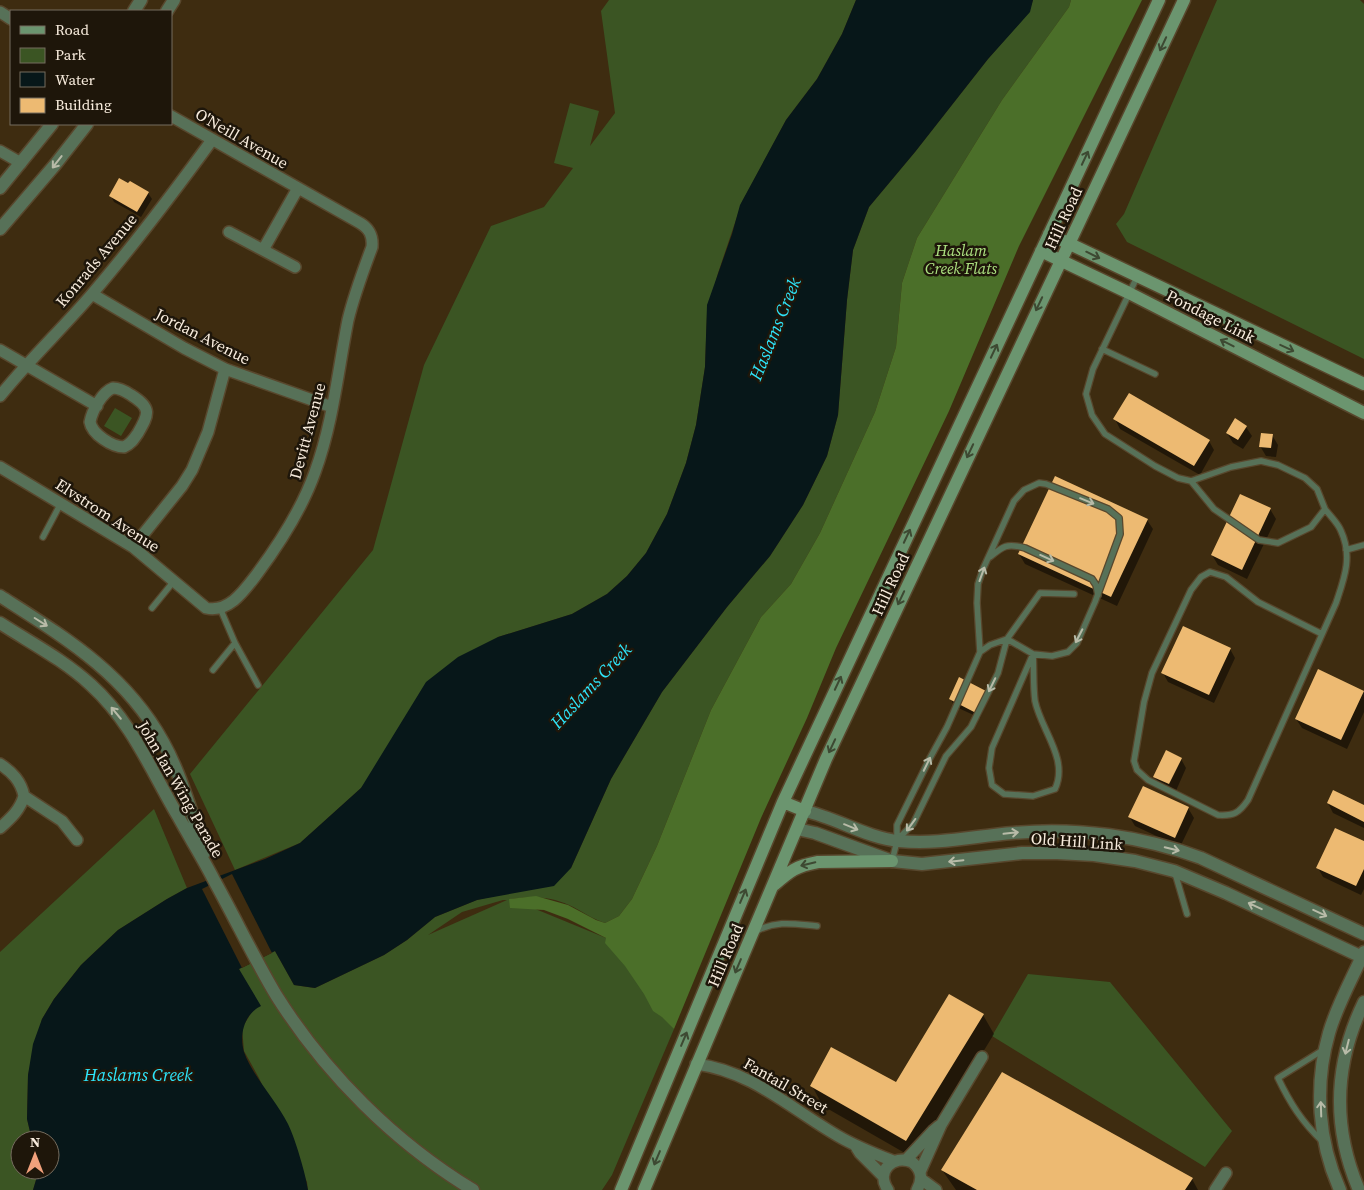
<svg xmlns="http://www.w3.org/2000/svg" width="1364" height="1190" viewBox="0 0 1364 1190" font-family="'Source Serif 4',serif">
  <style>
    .green { fill: #3b5523; fill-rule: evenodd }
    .forest { fill: #4b6f29 }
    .water { fill: #071719 }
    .pier { fill: #3e2c10 }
    .shadow { fill: #0007 }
    .building { fill: #edba72 }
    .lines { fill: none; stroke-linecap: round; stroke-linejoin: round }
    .service-casing { stroke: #58472d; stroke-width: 8 }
    .minor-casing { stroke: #58472d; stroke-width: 14 }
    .tertiary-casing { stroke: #58472d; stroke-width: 15 }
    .secondary-casing { stroke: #58472d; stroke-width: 15 }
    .service { stroke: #577158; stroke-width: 5.5 }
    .minor { stroke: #577158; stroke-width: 11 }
    .tertiary { stroke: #577158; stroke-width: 12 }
    .secondary { stroke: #6b956f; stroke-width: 12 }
    .oneway { stroke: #3d4932 }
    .oneway2 { stroke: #b8bba8 }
    .labels { text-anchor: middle; stroke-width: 5; stroke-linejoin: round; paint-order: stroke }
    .street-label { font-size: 16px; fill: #f8ecdd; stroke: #1e160a }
    .park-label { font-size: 16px; font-style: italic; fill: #ace180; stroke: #1e160a }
    .water-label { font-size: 18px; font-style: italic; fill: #2ee4f9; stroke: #1e160a }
  </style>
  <rect width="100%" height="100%" fill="#3e2c10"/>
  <path class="green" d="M 609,0 L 856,0 L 842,34 L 817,79 L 786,120 L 742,202 L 718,273 L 707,314 L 705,367 L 696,425 L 686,463 L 667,514 L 646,553 L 627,576 L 607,594 L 572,614 L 498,637 L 361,788 L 300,843 L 235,870 L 190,774 L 373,550 L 424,365 L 491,226 L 544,207 L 573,168 L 554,163 L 570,103 L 599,111 L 590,146 L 615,113 L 601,11 Z
    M 1033,0 L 1071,0 L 1069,7 L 1002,100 L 917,238 L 902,283 L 896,347 L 875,412 L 820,533 L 791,584 L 761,617 L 711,710 L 657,846 L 632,899 L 619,916 L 605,923 C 592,919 582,911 569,905 C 549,896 532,896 511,899 L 606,938 L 674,1029 L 612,1175 L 602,1190 L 308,1190 L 307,1182 L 259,1078 L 244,1051 L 242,1028 L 253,1010 L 239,969 L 275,951 L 294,985 L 315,988 L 384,955 L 407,940 L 435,917 L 477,900 L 511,892 L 571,868 L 611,779 L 662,692 L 727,607 L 770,556 L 803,505 L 827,456 L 838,415 L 847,300 L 853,250 L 869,207 L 915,152 L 988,59 L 1029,12 ZM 503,900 L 507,900 L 428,935 L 462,912 Z
    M 1217,0 L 1360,0 L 1364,4 L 1364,359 L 1127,242 L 1116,224 L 1124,214 Z
    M 115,408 L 132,418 L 121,436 L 104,426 Z
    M 154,809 L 187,888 L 167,899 L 118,930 L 81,965 L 54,999 L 42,1019 L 28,1075 L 27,1119 L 32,1140 L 20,1140 L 20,1170 L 35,1170 L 36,1180 L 33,1190 L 0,1190 L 0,952 Z
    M 1028,974 L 1110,982 L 1232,1131 L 1205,1167 L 992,1036 Z"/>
  <path class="forest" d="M 1071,0 L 1142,0 L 1019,246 L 949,411 L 836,648 L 807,718 L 761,818 L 674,1029 L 662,1017 L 653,1011 L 644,994 L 625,966 L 605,943 L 606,938 L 568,919 L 544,910 L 510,908 L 509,899 L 536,896 L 568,905 L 596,920 L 605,923 L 619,916 L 632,899 L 657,846 L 711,710 L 761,617 L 791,584 L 820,533 L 875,412 L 896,347 L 902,283 L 917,238 L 1002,100 L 1069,7 Z"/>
  <path class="water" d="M 856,0 L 1033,0 L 1030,12 L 988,59 L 915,152 L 869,207 L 853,250 L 847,300 L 838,415 L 827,456 L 803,505 L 770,556 L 727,607 L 662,692 L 611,779 L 571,868 L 554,886 L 477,900 L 435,917 L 407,940 L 384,955 L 315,988 L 294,985 L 275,951 L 239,969 L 261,1006 C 244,1014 239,1035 244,1052 C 253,1077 276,1100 288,1124 C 295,1138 306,1175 308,1190 L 33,1190 L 36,1180 L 36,1170 L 50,1170 L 50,1140 L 32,1140 L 27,1119 L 28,1075 L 33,1044 L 42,1019 L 54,999 L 81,965 L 118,930 L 167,899 L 187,888 L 265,859 L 300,843 L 361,788 L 426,682 L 458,657 L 498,637 L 572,614 L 607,594 L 627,576 L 646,553 L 667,514 L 686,463 L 696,425 L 705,367 L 707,305 L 732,234 L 740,205 L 786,120 L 817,79 L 842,34 Z"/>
  <path class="pier" d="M 232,874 L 272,953 L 242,968 L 202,889 Z"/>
  <path class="shadow" d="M 148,193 L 152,199 L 141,217 L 114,202 L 111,196 Z
    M 1115,419 L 1209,441 L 1214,450 L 1200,475 L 1120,429 Z
    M 1246,427 L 1252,436 L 1243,449 L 1233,443 L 1227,433 Z
    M 1272,435 L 1278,445 L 1276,457 L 1266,456 L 1260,446 Z
    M 1270,509 L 1276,519 L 1247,579 L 1218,565 L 1212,555 Z
    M 1147,520 L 1153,529 L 1117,606 L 1025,564 L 1019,554 Z
    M 1230,649 L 1235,658 L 1214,703 L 1168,682 L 1163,673 Z
    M 1318,671 L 1364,692 L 1364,712 L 1347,749 L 1302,728 L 1296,719 Z
    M 989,698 L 980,718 L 954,706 L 951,699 Z
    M 1181,759 L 1186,768 L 1175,793 L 1160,786 L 1155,777 Z
    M 1328,803 L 1364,806 L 1364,828 L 1333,813 Z
    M 1188,808 L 1194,818 L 1180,847 L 1135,826 L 1129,816 Z
    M 1364,843 L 1364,889 L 1361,895 L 1323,877 L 1318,868 Z
    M 983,1015 L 994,1034 L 917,1160 L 823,1106 L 812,1086 L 896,1084 Z
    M 942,1170 L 1192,1179 L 1198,1190 L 956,1190 Z"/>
  <path class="building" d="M 119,178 L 128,183 L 130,181 L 149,192 L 137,212 L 109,196 Z
    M 1129,393 L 1210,440 L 1194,466 L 1113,419 Z
    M 1235,418 L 1247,426 L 1238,440 L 1226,433 Z
    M 1261,433 L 1273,434 L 1271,448 L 1259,447 Z
    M 1055,476 L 1148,519 L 1111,597 L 1018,554 Z
    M 1240,494 L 1271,508 L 1242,570 L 1211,555 Z
    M 1183,626 L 1231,648 L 1209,695 L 1161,673 Z
    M 1318,669 L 1364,691 L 1341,740 L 1295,719 Z
    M 959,677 L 986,691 L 976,713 L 949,699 Z
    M 1166,750 L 1182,758 L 1169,784 L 1153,777 Z
    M 1143,786 L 1189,807 L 1175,838 L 1128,817 Z
    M 1333,790 L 1364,805 L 1364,822 L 1327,803 Z
    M 1335,828 L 1364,841 L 1364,869 L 1356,886 L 1316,868 Z
    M 949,994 L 984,1014 L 906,1141 L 810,1086 L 831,1047 L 896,1082 Z
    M 1002,1072 L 1193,1178 L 1185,1190 L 977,1190 L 941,1170 Z"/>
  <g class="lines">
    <g class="service-casing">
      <path id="service" d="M 1137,277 L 1093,369 L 1086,394 L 1092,415 L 1105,434 L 1155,466 L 1178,478 L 1191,481 L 1231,467 L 1261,461 L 1278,465 L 1305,478 L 1317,489 L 1325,509 L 1311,527 L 1278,543 L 1259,540 L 1214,509 L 1191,481
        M 1102,349 L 1155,374
        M 43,537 L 61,503
        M 1346,550 L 1364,545
        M 990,557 C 1003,546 1007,543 1025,548 L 1092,579 L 1096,585 L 1098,595
        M 152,608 L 174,581
        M 220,608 L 235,643 L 258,685
        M 1322,634 L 1258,602 L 1226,577 L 1210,572 L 1201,577 L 1191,590 L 1152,673 L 1144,702 L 1134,761 L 1137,770 L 1148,780 L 1218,815 C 1234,816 1239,813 1248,800 L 1336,603 C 1344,579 1353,557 1341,531 C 1338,523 1330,516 1325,509
        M 1033,654 C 1034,669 1033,686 1035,701 C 1041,730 1069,759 1055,789 L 1033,796 L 1004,794 L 992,785 L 989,768 L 992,748 Z
        M 213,670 L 235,643
        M 898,839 L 913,824 L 946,756 L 971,727 L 998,673 L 1007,639 L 1040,593 L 1074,594
        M 892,861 L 897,841 L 897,825 L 930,758 L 947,727 L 980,652 L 977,603 L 978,584 L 983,569 L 1014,501 L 1024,490 L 1039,483 L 1046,484 L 1108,509 L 1119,518 L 1120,534 L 1095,602 L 1077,643 L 1068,652 L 1052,656 L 1033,654 L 1007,639 L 990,645 L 980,652
        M 1175,873 L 1187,914
        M 756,931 C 778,920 794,924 817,926
        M 1322,1141 C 1302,1122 1290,1103 1278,1078 L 1323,1050"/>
    </g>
    <g class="minor-casing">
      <path id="minor" d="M 0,12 L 11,19
        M 0,151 L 21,163
        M 229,232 L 263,250 L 298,188
        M 263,250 L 295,267
        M 92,294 L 184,348 L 225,369 L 332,407
        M 0,350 L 97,406
        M 113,388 C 120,388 125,391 131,395 C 152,408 149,414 138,433 C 134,439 131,444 124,447 C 112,447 92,434 90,422 C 92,411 102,392 113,388 Z
        M 0,396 C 29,360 62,329 92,294 C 134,245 174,192 212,140
        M 0,467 L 133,547 L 206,608 C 229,613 244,591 257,574 C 280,543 302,509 315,472 C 333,423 338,370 348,320 C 354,295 363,271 372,247 C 373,236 370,229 360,223 L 171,116
        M 133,547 L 182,486 L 192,470 L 208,432 L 225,369
        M 0,764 C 12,772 21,781 24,796 L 62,821 L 77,840
        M 0,828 C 11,818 20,810 24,796
        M 696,1064 C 752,1071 791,1109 838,1136 C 855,1146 875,1154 893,1161
        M 855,1145 L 860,1153 L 883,1176
        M 906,1160 L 933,1131 L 939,1126
        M 920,1172 L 941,1125 L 982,1057
        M 921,1179 L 936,1190
        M 888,1190 C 875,1171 893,1154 912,1162 C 922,1170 923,1179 917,1190
        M 1215,1190 L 1226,1173"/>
    </g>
    <g class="tertiary-casing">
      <path id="tertiary" d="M 134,11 L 141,0
        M 167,11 L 174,0
        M 0,188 L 52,124
        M 0,229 L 54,166 L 87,124
        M 0,596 C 64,637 125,673 163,742 C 182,776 192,816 205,852
        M 0,623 C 31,643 64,660 91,685 C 131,721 151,770 178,816 C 190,838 204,860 215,882 C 236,920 254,958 276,995 C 325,1073 394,1142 473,1190
        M 805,811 C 837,818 867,838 899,841 C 938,845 975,836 1013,833 C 1076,827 1142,836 1201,858 L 1364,934
        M 797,829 L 815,833 L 892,861 L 922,864 L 1022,853 L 1057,853 L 1094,855 L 1135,861 L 1174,871 L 1226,893 L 1364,958
        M 1340,1190 C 1318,1141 1314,1085 1329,1033 C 1337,1005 1352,979 1364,952
        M 1359,1190 C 1332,1127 1334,1064 1364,1002"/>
    </g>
    <g class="secondary-casing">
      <path id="secondary" d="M 1049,234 L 1364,384
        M 1041,251 L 1129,293 L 1364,413
        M 783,802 L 805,811
        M 774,885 C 790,871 796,866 818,862 L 892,861
        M 621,1190 L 783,802 L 1159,0
        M 644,1190 L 826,759 L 1184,0"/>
    </g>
    <use href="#service" class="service"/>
    <use href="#minor" class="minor"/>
    <use href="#tertiary" class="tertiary"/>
    <use href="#secondary" class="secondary"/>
  </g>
  <defs><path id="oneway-shaft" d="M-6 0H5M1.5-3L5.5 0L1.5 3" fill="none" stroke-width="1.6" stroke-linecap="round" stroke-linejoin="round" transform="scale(1.25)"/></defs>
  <g class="oneway">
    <use href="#oneway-shaft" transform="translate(1163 44) rotate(115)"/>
    <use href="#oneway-shaft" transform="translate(1085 158) rotate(-65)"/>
    <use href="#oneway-shaft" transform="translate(1093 255) rotate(26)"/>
    <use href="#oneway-shaft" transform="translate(1039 304) rotate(115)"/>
    <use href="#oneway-shaft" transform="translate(1227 343) rotate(-153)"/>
    <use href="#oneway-shaft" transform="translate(1287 348) rotate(25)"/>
    <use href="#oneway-shaft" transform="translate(994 351) rotate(-65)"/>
    <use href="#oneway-shaft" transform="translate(970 451) rotate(115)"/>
    <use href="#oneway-shaft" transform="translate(907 536) rotate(-65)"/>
    <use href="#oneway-shaft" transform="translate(901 598) rotate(115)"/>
    <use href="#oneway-shaft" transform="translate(838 683) rotate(-65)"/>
    <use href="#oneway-shaft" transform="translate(832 746) rotate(115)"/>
    <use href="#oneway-shaft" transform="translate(808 864) rotate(167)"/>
    <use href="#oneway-shaft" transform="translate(743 896) rotate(-67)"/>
    <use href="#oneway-shaft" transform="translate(738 966) rotate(113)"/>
    <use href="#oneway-shaft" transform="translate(684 1039) rotate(-67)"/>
    <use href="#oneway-shaft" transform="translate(657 1158) rotate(113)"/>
  </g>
  <g class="oneway2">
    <use href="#oneway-shaft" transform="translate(57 162) rotate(128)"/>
    <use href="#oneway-shaft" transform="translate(1087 501) rotate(22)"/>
    <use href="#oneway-shaft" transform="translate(1047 558) rotate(24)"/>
    <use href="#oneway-shaft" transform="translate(982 574) rotate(-70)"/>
    <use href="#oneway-shaft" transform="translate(41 622) rotate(32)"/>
    <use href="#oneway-shaft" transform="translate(1079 636) rotate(117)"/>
    <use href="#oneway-shaft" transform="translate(992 685) rotate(116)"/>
    <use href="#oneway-shaft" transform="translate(116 713) rotate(-130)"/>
    <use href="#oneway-shaft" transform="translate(927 764) rotate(-64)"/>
    <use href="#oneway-shaft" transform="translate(911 825) rotate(126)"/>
    <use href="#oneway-shaft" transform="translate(851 827) rotate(22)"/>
    <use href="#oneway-shaft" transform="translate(1011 833) rotate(-6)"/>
    <use href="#oneway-shaft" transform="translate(1172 849) rotate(14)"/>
    <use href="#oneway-shaft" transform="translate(956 861) rotate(174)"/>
    <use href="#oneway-shaft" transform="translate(1255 906) rotate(-155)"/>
    <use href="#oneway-shaft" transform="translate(1320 913) rotate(25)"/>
    <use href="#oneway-shaft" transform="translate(1347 1047) rotate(104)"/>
    <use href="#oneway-shaft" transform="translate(1321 1109) rotate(-92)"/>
  </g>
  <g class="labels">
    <g class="street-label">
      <text transform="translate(242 138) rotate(30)" y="6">O'Neill Avenue</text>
      <text transform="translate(1063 218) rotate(-65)" y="6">Hill Road</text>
      <text transform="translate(96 260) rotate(-50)" y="6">Konrads Avenue</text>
      <text transform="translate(1211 316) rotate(27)" y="6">Pondage Link</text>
      <text transform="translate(203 336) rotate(27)" y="6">Jordan Avenue</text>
      <text transform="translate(307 431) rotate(-75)" y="6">Devitt Avenue</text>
      <text transform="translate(108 515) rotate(33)" y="6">Elvstrom Avenue</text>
      <text transform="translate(890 584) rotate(-65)" y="6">Hill Road</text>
      <text transform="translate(181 789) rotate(60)" y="6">John Ian Wing Parade</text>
      <text transform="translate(1077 841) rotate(4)" y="6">Old Hill Link</text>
      <text transform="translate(725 955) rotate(-67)" y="6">Hill Road</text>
      <text transform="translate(786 1085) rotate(30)" y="6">Fantail Street</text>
    </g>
    <g class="park-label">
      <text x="961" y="256">Haslam<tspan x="961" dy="18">Creek Flats</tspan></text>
    </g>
    <g class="water-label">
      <text transform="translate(775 329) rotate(-68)" y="6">Haslams Creek</text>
      <text transform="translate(591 686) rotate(-47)" y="6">Haslams Creek</text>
      <text x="138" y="1081">Haslams Creek</text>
    </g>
  </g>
  <rect x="10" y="10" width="162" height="115" fill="#1e160a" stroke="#756c5e"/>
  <rect x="20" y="26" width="25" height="8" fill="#6b956f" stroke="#756c5e"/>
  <text x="55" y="35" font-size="15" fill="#f8ecdd">Road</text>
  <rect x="20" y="48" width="25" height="15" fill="#3b5523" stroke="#756c5e"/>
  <text x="55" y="60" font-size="15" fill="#f8ecdd">Park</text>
  <rect x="20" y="72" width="25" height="15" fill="#071719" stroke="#756c5e"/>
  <text x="55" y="85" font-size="15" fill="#f8ecdd">Water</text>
  <rect x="20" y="98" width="25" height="15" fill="#edba72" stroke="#756c5e"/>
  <text x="55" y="110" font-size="15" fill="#f8ecdd">Building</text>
  <g transform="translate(35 1155)"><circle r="24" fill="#1e160a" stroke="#756c5e"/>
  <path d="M0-4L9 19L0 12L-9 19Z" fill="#f1a17c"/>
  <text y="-8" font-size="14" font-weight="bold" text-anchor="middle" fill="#f8ecdd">N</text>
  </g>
</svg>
